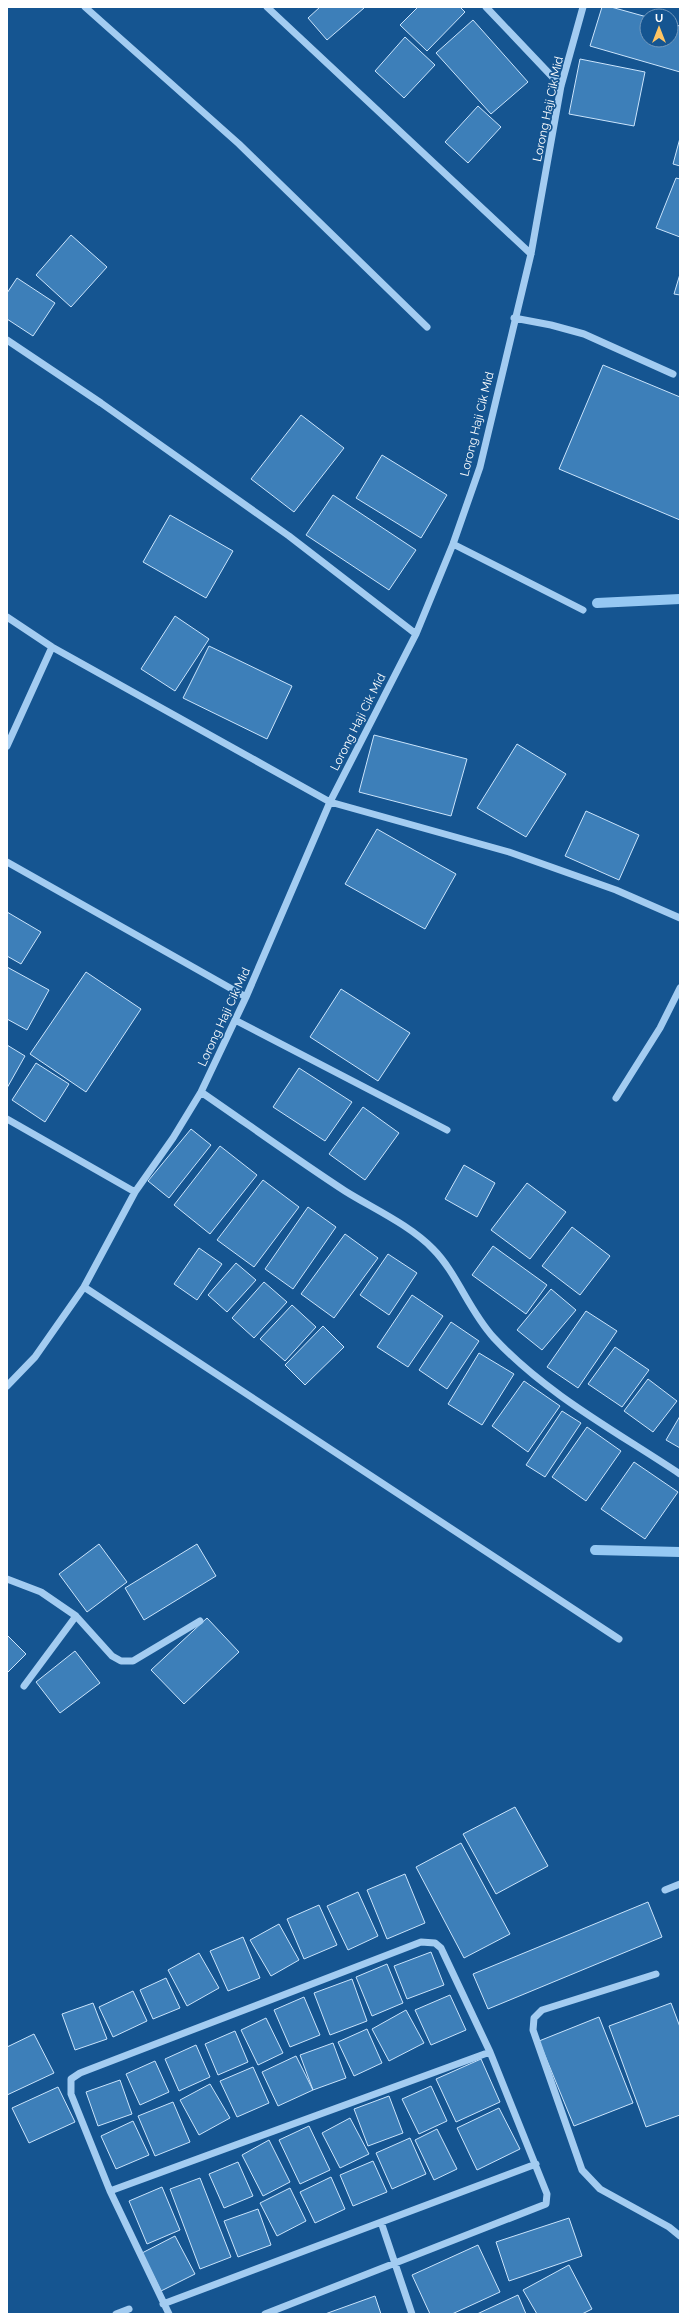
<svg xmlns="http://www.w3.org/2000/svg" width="687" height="2321" viewBox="0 0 687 2321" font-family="Raleway,sans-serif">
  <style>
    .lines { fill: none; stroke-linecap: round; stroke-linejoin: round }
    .stream { stroke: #95c8f3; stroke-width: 10 }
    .building { fill: #3d7fb9; stroke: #cae4fc }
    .minor { stroke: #a3ccf1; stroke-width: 7 }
    .labels { text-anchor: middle; stroke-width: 3.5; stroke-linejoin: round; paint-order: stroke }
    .street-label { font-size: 12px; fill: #fff; stroke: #155591 }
  </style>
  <rect width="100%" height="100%" fill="#155591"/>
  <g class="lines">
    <path class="stream" d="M 597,603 L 680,599
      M 595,1550 L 680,1552"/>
  </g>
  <path class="building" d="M 320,7 L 363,7 L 364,8 L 327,40 L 308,18 Z
    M 418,7 L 460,7 L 465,12 L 427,51 L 400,25 Z
    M 602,7 L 611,7 L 647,17 L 647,40 L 671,40 L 671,24 L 680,26 L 680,72 L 590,46 Z
    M 473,20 L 528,82 L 491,114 L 436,53 Z
    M 405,37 L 435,65 L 404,98 L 375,71 Z
    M 580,59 L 645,72 L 634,126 L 569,114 Z
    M 478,106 L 501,127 L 468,163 L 445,142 Z
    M 680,138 L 680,166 L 673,164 Z
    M 676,178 L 680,179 L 680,237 L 656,228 Z
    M 71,235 L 107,267 L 71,307 L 36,275 Z
    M 680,274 L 680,295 L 674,294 Z
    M 17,278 L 55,303 L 33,336 L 7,319 L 7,293 Z
    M 603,365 L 680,397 L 680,520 L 559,469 Z
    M 301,415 L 344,448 L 294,512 L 251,479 Z
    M 382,455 L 447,495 L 421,538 L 356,498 Z
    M 333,495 L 416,550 L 389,590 L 306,535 Z
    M 170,515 L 233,551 L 206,598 L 143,562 Z
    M 175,616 L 209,639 L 175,691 L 141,669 Z
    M 209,646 L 292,686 L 267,739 L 183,698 Z
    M 374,735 L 467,759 L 451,816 L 359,792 Z
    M 517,744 L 566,774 L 526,837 L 477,808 Z
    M 586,811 L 639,835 L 619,880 L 565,856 Z
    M 377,829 L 456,874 L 425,929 L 345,884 Z
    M 7,912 L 41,932 L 21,964 L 7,956 Z
    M 7,967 L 49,990 L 27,1030 L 7,1019 Z
    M 86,972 L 141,1009 L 86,1092 L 30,1054 Z
    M 341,989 L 410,1033 L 378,1081 L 310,1037 Z
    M 7,1045 L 25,1056 L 7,1088 Z
    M 36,1063 L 69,1084 L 45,1122 L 12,1100 Z
    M 299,1068 L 352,1102 L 325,1141 L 273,1107 Z
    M 363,1107 L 399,1133 L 365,1180 L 329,1154 Z
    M 191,1129 L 211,1145 L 169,1198 L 148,1181 Z
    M 220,1146 L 257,1175 L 210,1234 L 174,1205 Z
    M 464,1165 L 495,1183 L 477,1217 L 445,1199 Z
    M 263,1180 L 299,1207 L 254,1267 L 217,1240 Z
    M 527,1183 L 566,1212 L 530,1259 L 491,1230 Z
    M 308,1207 L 336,1227 L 293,1289 L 265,1269 Z
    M 572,1227 L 610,1256 L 580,1295 L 542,1266 Z
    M 345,1234 L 378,1258 L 334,1318 L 301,1294 Z
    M 493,1246 L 547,1285 L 526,1314 L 472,1275 Z
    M 199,1248 L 222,1264 L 197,1300 L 174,1284 Z
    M 388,1254 L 417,1273 L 389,1315 L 360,1295 Z
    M 236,1263 L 256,1280 L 227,1312 L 208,1295 Z
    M 264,1282 L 287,1302 L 254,1338 L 232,1318 Z
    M 551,1289 L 576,1310 L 542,1350 L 517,1330 Z
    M 412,1295 L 443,1316 L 408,1367 L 377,1347 Z
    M 292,1305 L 316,1327 L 285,1361 L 260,1339 Z
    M 586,1311 L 617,1331 L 578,1388 L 547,1367 Z
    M 451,1322 L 479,1341 L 447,1389 L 419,1370 Z
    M 323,1326 L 344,1347 L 305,1385 L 285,1365 Z
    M 615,1347 L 649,1370 L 622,1407 L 588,1384 Z
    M 479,1353 L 514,1374 L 482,1425 L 448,1404 Z
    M 648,1379 L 677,1401 L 653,1432 L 624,1411 Z
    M 524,1381 L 560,1406 L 528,1452 L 492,1426 Z
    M 562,1411 L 581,1423 L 545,1477 L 526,1465 Z
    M 680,1416 L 680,1448 L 666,1440 Z
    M 587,1427 L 621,1451 L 586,1501 L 552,1477 Z
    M 634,1462 L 678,1492 L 645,1539 L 601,1509 Z
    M 99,1544 L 127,1582 L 87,1612 L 59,1574 Z
    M 197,1544 L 216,1576 L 144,1620 L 125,1588 Z
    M 207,1618 L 239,1652 L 184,1704 L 151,1670 Z
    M 7,1635 L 26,1654 L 7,1673 Z
    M 75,1651 L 100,1683 L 60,1713 L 36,1682 Z
    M 515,1807 L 548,1866 L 496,1894 L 463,1834 Z
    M 461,1843 L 510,1934 L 464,1958 L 416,1867 Z
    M 405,1874 L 425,1923 L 387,1939 L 367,1890 Z
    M 358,1892 L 378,1936 L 348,1950 L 327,1906 Z
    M 648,1902 L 662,1937 L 488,2009 L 473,1974 Z
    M 319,1905 L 337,1945 L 304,1959 L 287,1919 Z
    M 279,1924 L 299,1960 L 271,1976 L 250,1940 Z
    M 243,1937 L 260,1978 L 228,1991 L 210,1951 Z
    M 431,1952 L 444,1985 L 407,1999 L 394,1966 Z
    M 199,1953 L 219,1988 L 187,2006 L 168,1970 Z
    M 387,1964 L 403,2003 L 372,2016 L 356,1977 Z
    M 166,1978 L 180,2008 L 153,2019 L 140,1990 Z
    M 352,1979 L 367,2021 L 330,2035 L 314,1993 Z
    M 133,1991 L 147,2021 L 113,2037 L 99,2007 Z
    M 450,1995 L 466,2030 L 431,2045 L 415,2010 Z
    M 304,1997 L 320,2035 L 290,2047 L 274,2010 Z
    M 93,2003 L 107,2039 L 75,2050 L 62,2014 Z
    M 671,2003 L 680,2027 L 680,2115 L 646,2127 L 609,2026 Z
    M 406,2010 L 424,2043 L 389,2061 L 372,2029 Z
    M 599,2017 L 633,2103 L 574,2126 L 539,2041 Z
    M 266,2018 L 283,2053 L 258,2065 L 241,2030 Z
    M 367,2029 L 382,2063 L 354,2076 L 338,2042 Z
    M 235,2031 L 248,2062 L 218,2075 L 205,2044 Z
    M 34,2034 L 54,2073 L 7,2095 L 7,2047 Z
    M 333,2043 L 346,2078 L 313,2090 L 300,2055 Z
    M 196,2045 L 210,2077 L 179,2091 L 165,2059 Z
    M 296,2056 L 313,2090 L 278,2106 L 262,2072 Z
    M 481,2059 L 500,2102 L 456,2122 L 436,2079 Z
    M 155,2061 L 169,2092 L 140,2105 L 126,2074 Z
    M 253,2067 L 269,2103 L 237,2117 L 220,2081 Z
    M 120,2080 L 132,2114 L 98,2126 L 86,2092 Z
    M 210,2084 L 230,2118 L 199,2135 L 180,2100 Z
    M 431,2086 L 447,2121 L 419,2134 L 402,2099 Z
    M 58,2087 L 75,2122 L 29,2143 L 12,2108 Z
    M 389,2096 L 403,2133 L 368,2146 L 354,2109 Z
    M 173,2102 L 190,2142 L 155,2156 L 138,2116 Z
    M 499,2108 L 520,2149 L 477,2170 L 457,2128 Z
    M 350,2118 L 369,2154 L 340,2168 L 322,2133 Z
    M 133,2121 L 149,2155 L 116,2169 L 101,2136 Z
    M 309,2126 L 330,2170 L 300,2184 L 279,2140 Z
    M 437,2129 L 457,2169 L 434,2180 L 415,2140 Z
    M 410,2138 L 426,2174 L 392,2189 L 376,2153 Z
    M 269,2140 L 290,2182 L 263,2196 L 242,2155 Z
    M 373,2161 L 387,2192 L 353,2206 L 340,2175 Z
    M 238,2162 L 253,2196 L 224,2208 L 209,2174 Z
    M 331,2177 L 345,2209 L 315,2223 L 300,2192 Z
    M 200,2178 L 231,2257 L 200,2269 L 170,2189 Z
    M 162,2187 L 180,2230 L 147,2244 L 129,2201 Z
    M 290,2188 L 306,2221 L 277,2236 L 260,2203 Z
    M 258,2209 L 271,2245 L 238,2257 L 224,2221 Z
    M 569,2218 L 582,2256 L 509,2281 L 496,2242 Z
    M 175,2236 L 195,2274 L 161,2291 L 142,2253 Z
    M 478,2245 L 500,2292 L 452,2314 L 430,2314 L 412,2275 Z
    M 569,2265 L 592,2309 L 582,2314 L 537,2314 L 523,2290 Z
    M 518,2295 L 526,2314 L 477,2314 Z
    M 375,2296 L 381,2314 L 325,2314 Z"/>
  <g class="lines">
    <path class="minor" d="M 85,7 L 239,144 L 427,327
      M 267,7 L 531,254
      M 486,7 L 561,86
      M 514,318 L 551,325 L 584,334 L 673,374
      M 7,340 L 101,403 L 289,536 L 416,634
      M 453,544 L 583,610
      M 7,617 L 52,647 L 330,802 L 509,852 L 616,890 L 680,918
      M 7,746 L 52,647
      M 7,862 L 246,997
      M 235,1020 L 447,1130
      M 201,1092 C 249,1125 296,1159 345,1191 C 372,1208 410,1225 433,1249 C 457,1273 469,1311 494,1338 C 546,1394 617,1432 680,1474
      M 616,1098 L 660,1028 L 680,988
      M 7,1119 L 135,1192
      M 84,1287 L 619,1639
      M 7,1386 L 35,1357 L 84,1287 L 135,1192 L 173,1138 L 201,1092 L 246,997 L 330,802 L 416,634 L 453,544 L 480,467 L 531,254 L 561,86 L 583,7
      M 7,1579 L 41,1592 L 76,1616 L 112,1656 L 121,1661 L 133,1661 L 200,1621
      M 24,1686 L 76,1616
      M 665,1890 L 680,1884
      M 656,1974 L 542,2010 L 534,2018 L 533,2030 L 582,2170 L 600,2189 L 669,2227 L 680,2236
      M 110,2191 L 490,2052
      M 381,2222 L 412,2314
      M 163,2304 L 536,2164
      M 116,2314 L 129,2309
      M 169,2314 L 110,2191 L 71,2094 L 71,2079 L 80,2073 L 421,1942 L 435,1943 L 441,1948 L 490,2052 L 547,2194 L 546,2204 L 265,2314"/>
  </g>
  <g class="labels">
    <g class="street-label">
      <text transform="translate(548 109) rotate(-78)" y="4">Lorong Haji Cik Mid</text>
      <text transform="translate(477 424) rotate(-76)" y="4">Lorong Haji Cik Mid</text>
      <text transform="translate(358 722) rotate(-63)" y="4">Lorong Haji Cik Mid</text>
      <text transform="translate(224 1017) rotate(-65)" y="4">Lorong Haji Cik Mid</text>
    </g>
  </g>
  <rect width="687" height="2321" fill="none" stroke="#ffffff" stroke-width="16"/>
  <g transform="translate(659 28)"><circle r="19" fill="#155591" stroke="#7399bd"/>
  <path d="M0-3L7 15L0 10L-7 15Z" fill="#ffc563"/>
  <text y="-6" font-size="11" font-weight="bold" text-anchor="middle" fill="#ffffff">U</text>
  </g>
</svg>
